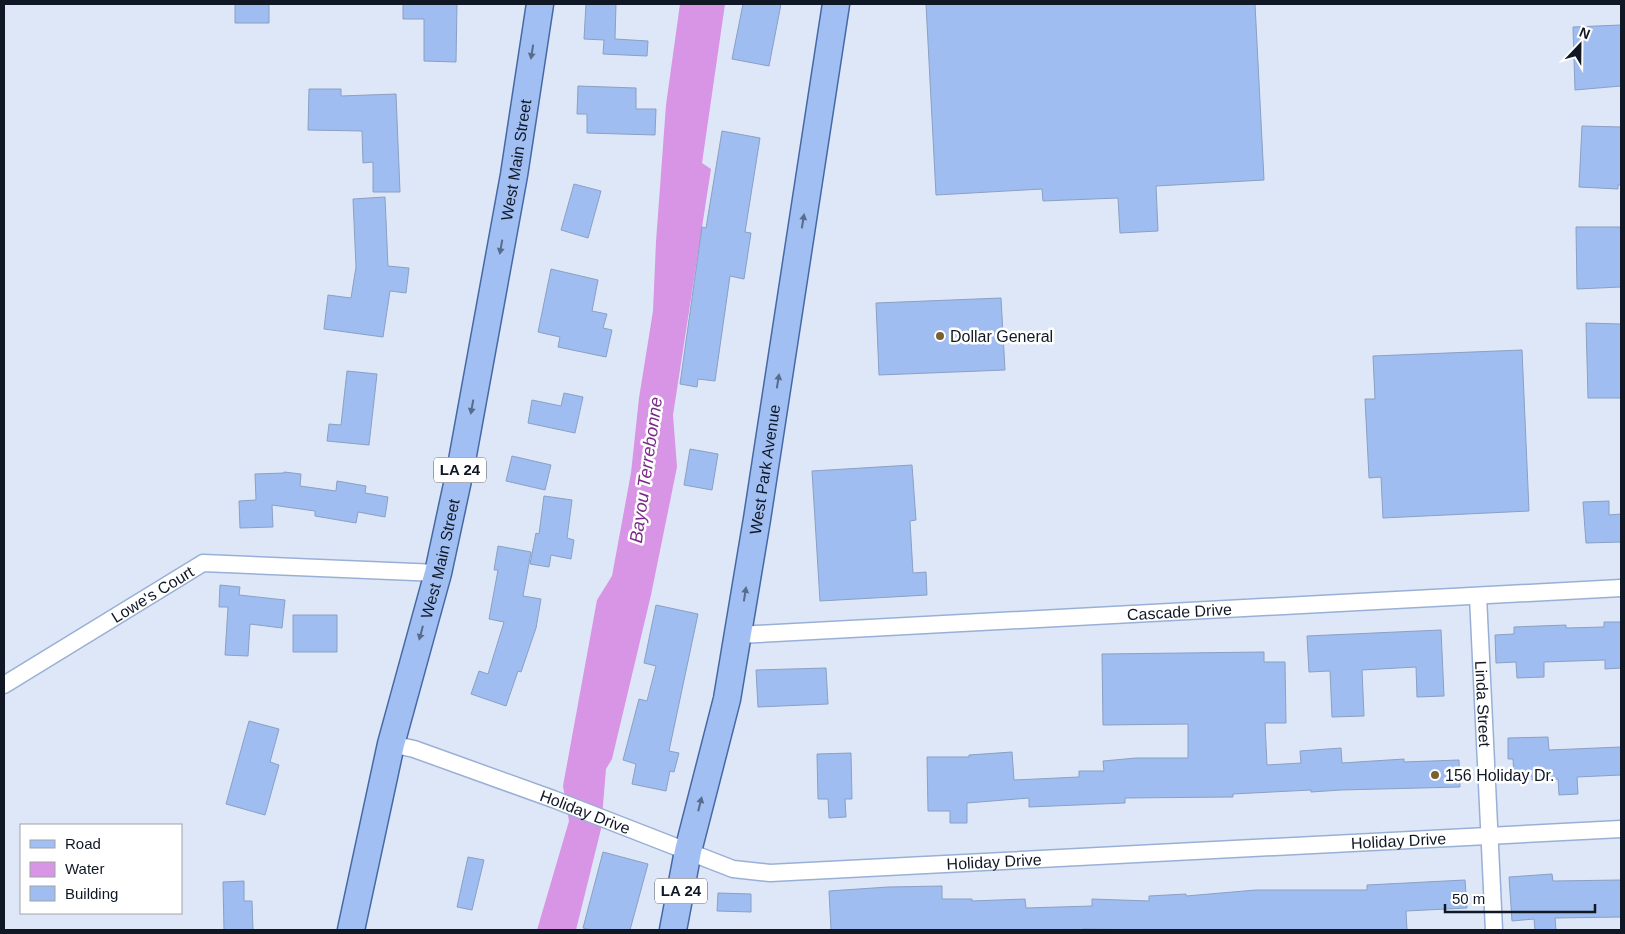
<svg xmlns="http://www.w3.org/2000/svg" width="1625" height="934" viewBox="0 0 1625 934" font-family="Arial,sans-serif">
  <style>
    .water { fill: #d894e5 }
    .building { fill: #9fbdf0; stroke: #8aa0c5 }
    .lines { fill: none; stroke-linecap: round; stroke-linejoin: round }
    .street-casing { stroke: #99b0d6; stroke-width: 19 }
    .primary-casing { stroke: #4669a5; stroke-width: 29 }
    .street { stroke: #fff; stroke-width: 16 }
    .primary { stroke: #a1bff2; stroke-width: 26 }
    .oneway { fill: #586c8c }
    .poi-dot { fill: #7a6132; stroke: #fff; stroke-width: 2 }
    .labels { text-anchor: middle; stroke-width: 5; stroke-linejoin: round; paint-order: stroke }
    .shield { fill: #fff; stroke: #585d67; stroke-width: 1 }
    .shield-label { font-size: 15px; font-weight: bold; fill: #101826 }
    .street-label { font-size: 16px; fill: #101826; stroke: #fff }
    .poi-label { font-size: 16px; fill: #101826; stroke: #fff; text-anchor: start }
    .water-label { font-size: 18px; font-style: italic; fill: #7b2a8a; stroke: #fff }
  </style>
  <rect width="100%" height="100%" fill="#dde7f7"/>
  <path class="water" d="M 680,4 L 725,4 L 702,163 L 711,169 L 673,415 L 677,467 L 651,595 L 612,759 L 606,769 L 601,829 L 576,930 L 537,930 L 569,821 L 563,786 L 597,600 L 612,576 L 631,473 L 639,398 L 653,311 L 656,242 L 666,105 Z"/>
  <path class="building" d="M 235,4 L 269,4 L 269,23 L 235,23 Z
    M 403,4 L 457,4 L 456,62 L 424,61 L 424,19 L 403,19 Z
    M 586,4 L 616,4 L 615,39 L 648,41 L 647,56 L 603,54 L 604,40 L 584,39 Z
    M 743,4 L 781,4 L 769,66 L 732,59 Z
    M 926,4 L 1255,4 L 1264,180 L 1156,186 L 1158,231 L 1120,233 L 1118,198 L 1043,201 L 1042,189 L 936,195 Z
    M 1621,25 L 1621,86 L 1575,90 L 1573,27 Z
    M 578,86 L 636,88 L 636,109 L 656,109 L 655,135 L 587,133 L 587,114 L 577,114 Z
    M 309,89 L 341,89 L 341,96 L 396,94 L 400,192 L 373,192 L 373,162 L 363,163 L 362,131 L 308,130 Z
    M 1582,126 L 1621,127 L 1621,185 L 1618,185 L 1618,189 L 1579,187 Z
    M 722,131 L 760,138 L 745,232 L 751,233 L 744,279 L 730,276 L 715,381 L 698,379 L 697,387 L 680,384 L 702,227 L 706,228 Z
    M 574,184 L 601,191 L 588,238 L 561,230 Z
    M 385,197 L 388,266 L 409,268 L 406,293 L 390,291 L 383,337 L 324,329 L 328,295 L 351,298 L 356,267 L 353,199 Z
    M 1576,227 L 1621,227 L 1621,287 L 1577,289 Z
    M 551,269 L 598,280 L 592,311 L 607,314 L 603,328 L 612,330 L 606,357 L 558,347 L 560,337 L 538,332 Z
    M 1001,298 L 1005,370 L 879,375 L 876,303 Z
    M 1586,323 L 1621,324 L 1621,398 L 1588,398 Z
    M 1522,350 L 1529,511 L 1383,518 L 1381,477 L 1369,478 L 1365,399 L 1375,399 L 1373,356 Z
    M 347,371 L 377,374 L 369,445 L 327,441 L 329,424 L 341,425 Z
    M 564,393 L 583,397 L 575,433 L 528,423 L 532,400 L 561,406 Z
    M 690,449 L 718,454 L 712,490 L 684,485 Z
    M 512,456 L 551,465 L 545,490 L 506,481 Z
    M 912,465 L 916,520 L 910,521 L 913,573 L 926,572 L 927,595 L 820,601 L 812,471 Z
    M 284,472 L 301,474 L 300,486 L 336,491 L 337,481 L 366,486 L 365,493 L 388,497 L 385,517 L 358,512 L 356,523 L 315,516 L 315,511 L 272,505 L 273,527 L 240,528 L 239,501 L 256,500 L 255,474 L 284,473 Z
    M 544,496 L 572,500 L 567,538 L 574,540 L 571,559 L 551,555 L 549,567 L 530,564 L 536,533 L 539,534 Z
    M 1609,501 L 1609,515 L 1621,514 L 1621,542 L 1586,543 L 1583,502 Z
    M 498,546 L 531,552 L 523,596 L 541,599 L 536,628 L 521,672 L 518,671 L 506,706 L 471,694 L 479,671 L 488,674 L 504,622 L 489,619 L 498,570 L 494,570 Z
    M 220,585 L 240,587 L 239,595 L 285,600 L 282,628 L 250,624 L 248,656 L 225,655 L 228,607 L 219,607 Z
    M 656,605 L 698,614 L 669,751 L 679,753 L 674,772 L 670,771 L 666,791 L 632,784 L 636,764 L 623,760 L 639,699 L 647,701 L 656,666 L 644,663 Z
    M 293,615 L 337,615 L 337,652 L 293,652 Z
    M 1604,622 L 1621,622 L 1621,668 L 1605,669 L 1605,660 L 1544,662 L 1544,677 L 1517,678 L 1516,662 L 1496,663 L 1495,635 L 1514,634 L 1514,627 L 1566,625 L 1566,628 L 1604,627 Z
    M 1441,630 L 1444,696 L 1417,697 L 1416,667 L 1362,670 L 1364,716 L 1332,717 L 1330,671 L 1309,672 L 1307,636 Z
    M 1264,652 L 1264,662 L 1285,662 L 1286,723 L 1265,723 L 1267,765 L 1301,763 L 1300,751 L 1341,748 L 1342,763 L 1404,759 L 1404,762 L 1459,760 L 1460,787 L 1341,790 L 1311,792 L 1311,790 L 1233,794 L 1233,797 L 1125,798 L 1125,803 L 1029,807 L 1029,798 L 967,803 L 967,823 L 950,823 L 950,811 L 928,811 L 927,757 L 969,757 L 969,755 L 1012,752 L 1014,780 L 1079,777 L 1079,771 L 1104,771 L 1103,761 L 1136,758 L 1188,758 L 1188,724 L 1103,725 L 1102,654 Z
    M 826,668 L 828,704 L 758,707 L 756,670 Z
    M 249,721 L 279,729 L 270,762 L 279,765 L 265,815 L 226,804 Z
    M 1548,737 L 1549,750 L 1621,747 L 1621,775 L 1577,777 L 1578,794 L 1559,795 L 1558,779 L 1532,780 L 1532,776 L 1514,777 L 1513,759 L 1508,759 L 1508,738 Z
    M 851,753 L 852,799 L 845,799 L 846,817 L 829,818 L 828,799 L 818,799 L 817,754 Z
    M 603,852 L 648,864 L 630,930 L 592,930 L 583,928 Z
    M 468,857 L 484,860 L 472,910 L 457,907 Z
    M 1552,874 L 1553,881 L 1621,880 L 1621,917 L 1555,918 L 1556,930 L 1535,930 L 1534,919 L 1512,921 L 1509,877 Z
    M 1465,880 L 1467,908 L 1406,911 L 1407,930 L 1148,930 L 1083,929 L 1083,930 L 831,930 L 829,891 L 888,887 L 942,886 L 942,899 L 972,899 L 972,901 L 1025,899 L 1026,908 L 1092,906 L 1092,899 L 1149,901 L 1149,896 L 1186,894 L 1186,896 L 1256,890 L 1367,890 L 1367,885 Z
    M 244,881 L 244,901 L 252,901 L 253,930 L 224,930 L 223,882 Z
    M 718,893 L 751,894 L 751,912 L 717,911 Z"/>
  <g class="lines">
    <g class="street-casing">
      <g id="street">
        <path id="s1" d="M 1478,596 L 1494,930"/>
        <path id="s2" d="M 738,635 L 1621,588"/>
        <path id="s3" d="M 4,685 L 203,563 L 438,573"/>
        <path id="s4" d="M 391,744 L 414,749 L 553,799 L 733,869 L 770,873 L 1621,829"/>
      </g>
    </g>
    <g class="primary-casing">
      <g id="primary">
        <path id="s5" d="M 351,930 L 391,744 L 438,573 L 461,466 L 514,175 L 540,4"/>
        <path id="s6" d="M 673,930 L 688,851 L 727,699 L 757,519 L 836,4"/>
      </g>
    </g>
    <use href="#street" class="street"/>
    <use href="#primary" class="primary"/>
  </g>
  <defs><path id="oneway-solid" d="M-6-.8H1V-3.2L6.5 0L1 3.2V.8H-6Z" transform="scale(1.25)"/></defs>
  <g class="oneway">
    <use href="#oneway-solid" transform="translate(532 52) rotate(99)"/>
    <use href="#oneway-solid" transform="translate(803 221) rotate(-81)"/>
    <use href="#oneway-solid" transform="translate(501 247) rotate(100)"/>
    <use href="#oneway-solid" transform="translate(778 381) rotate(-81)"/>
    <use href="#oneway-solid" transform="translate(472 407) rotate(100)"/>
    <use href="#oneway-solid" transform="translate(745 594) rotate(-81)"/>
    <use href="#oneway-solid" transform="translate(421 633) rotate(105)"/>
    <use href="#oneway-solid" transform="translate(700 804) rotate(-76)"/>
  </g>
  <g class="poi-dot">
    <circle cx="940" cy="336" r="5"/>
    <circle cx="1435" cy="775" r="5"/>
  </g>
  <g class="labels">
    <g class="shield">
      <rect x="434" y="457.5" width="52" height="25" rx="4"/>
      <rect x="655" y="878.5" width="52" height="25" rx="4"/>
    </g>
    <g class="shield-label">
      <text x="460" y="475">LA 24</text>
      <text x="681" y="896">LA 24</text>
    </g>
    <g class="street-label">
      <text dy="6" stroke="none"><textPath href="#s5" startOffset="788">West Main Street</textPath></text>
      <text dy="6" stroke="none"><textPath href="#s6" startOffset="470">West Park Avenue</textPath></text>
      <text dy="6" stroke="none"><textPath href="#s5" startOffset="382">West Main Street</textPath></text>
      <text dy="6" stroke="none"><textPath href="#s3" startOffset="174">Lowe's Court</textPath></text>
      <text dy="6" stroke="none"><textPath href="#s2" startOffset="442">Cascade Drive</textPath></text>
      <text dy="6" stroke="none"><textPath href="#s1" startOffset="108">Linda Street</textPath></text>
      <text dy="6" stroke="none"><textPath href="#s4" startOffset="206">Holiday Drive</textPath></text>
      <text dy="6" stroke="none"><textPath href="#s4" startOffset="1031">Holiday Drive</textPath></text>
      <text dy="6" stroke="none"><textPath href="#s4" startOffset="626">Holiday Drive</textPath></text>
    </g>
    <g class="poi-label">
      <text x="950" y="342">Dollar General</text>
      <text x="1445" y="781">156 Holiday Dr.</text>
    </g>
    <g class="water-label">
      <text transform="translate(646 470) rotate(-82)" y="6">Bayou Terrebonne</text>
    </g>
  </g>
  <rect width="1625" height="934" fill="none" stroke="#101826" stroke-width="10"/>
  <rect x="20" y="824" width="162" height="90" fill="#ffffff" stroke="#9fa3a8"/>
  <rect x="30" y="840" width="25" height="8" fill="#a1bff2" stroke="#9fa3a8"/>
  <text x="65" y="849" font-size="15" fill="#101826">Road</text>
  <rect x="30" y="862" width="25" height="15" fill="#d894e5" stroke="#9fa3a8"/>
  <text x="65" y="874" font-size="15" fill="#101826">Water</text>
  <rect x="30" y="886" width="25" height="15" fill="#9fbdf0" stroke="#9fa3a8"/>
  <text x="65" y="899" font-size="15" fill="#101826">Building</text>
  <g transform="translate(1580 45) rotate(22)" stroke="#ffffff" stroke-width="4" paint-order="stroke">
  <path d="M0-4L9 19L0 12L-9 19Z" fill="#101826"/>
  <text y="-8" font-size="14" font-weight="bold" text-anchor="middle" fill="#101826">N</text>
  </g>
  <path d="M1445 904v8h150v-8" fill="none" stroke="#101826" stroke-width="2.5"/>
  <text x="1452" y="904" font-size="15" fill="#101826" stroke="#ffffff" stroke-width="4" paint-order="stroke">50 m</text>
</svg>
